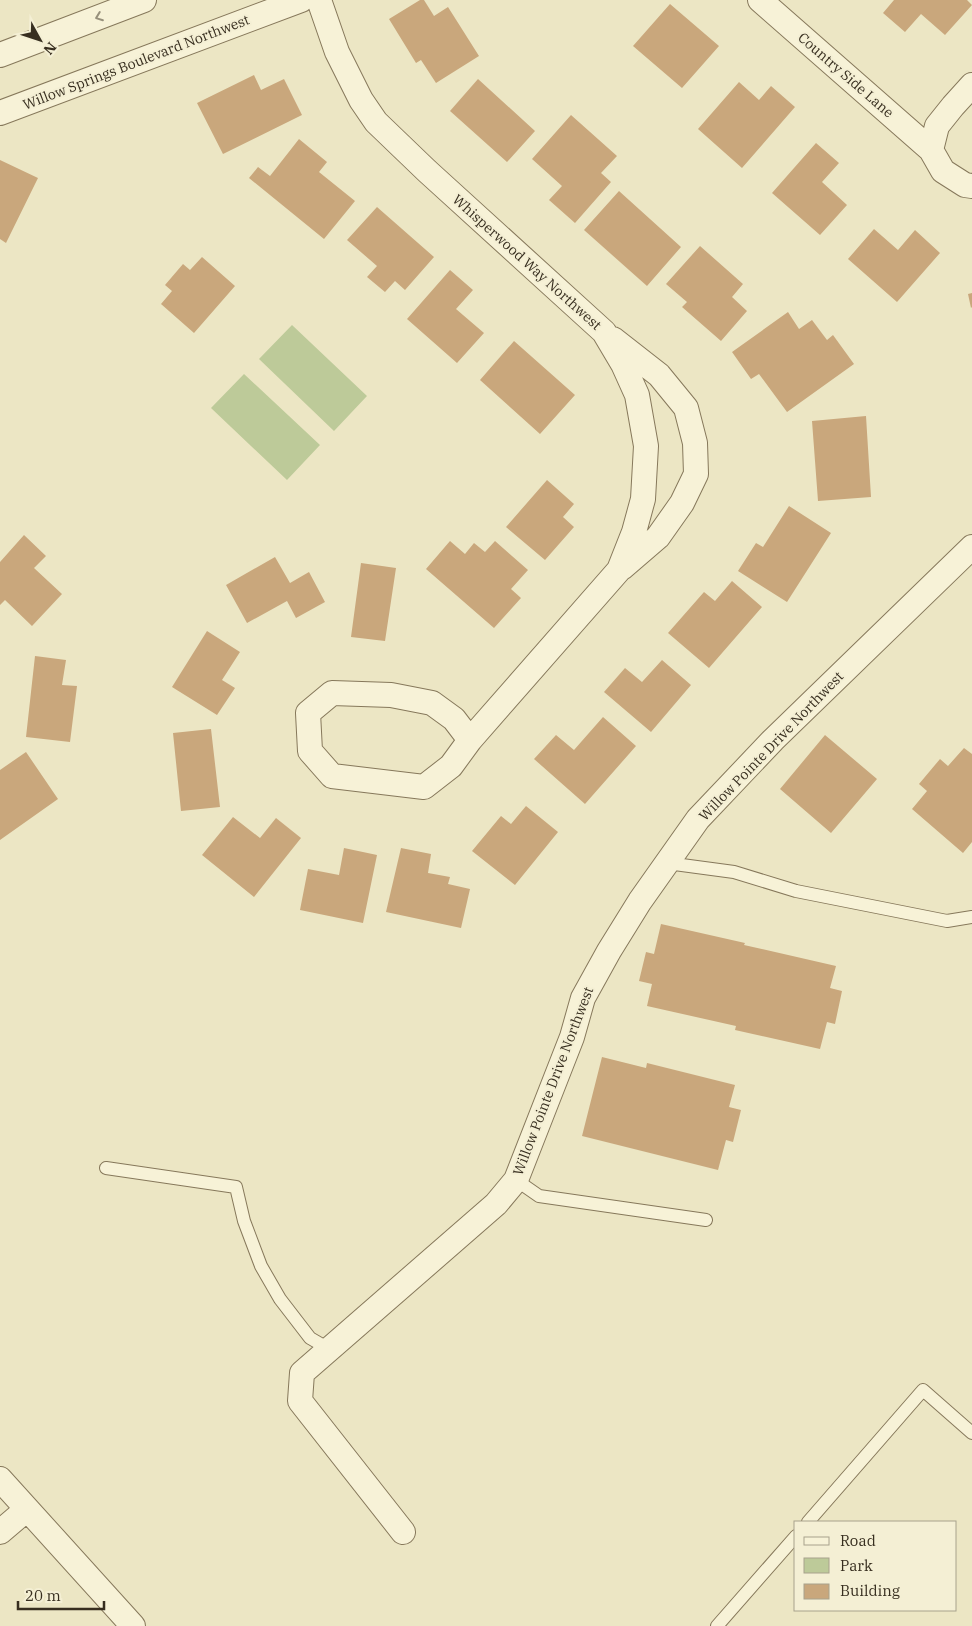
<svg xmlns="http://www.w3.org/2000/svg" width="972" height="1626" viewBox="0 0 972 1626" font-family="'IBM Plex Serif',serif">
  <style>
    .green { fill: #bdca99 }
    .building { fill: #c9a77c }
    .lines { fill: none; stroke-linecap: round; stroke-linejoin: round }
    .service-casing { stroke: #86785b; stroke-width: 14 }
    .minor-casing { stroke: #86785b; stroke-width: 26 }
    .service { stroke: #f7f2d7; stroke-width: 12 }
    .minor { stroke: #f7f2d7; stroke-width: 24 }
    .oneway { stroke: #97907b }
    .labels { text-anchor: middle; stroke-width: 4; stroke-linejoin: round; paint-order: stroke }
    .street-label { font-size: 14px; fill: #372e1f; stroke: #f4efd4 }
  </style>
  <rect width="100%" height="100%" fill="#ece6c4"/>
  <path class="green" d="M 292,325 L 367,396 L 334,431 L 259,359 Z
    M 244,374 L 320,445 L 287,480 L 211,408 Z"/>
  <path class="building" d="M 420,0 L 424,0 L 434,16 L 448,7 L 479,56 L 436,83 L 421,60 L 416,63 L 389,19 Z
    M 894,0 L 967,0 L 972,5 L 945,35 L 921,14 L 905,32 L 883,13 Z
    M 670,4 L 719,46 L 682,88 L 633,46 Z
    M 254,75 L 261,90 L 284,79 L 302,115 L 223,154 L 197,103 Z
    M 478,79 L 535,131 L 507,162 L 450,111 Z
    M 739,82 L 759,100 L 771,86 L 795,107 L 742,168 L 698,129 Z
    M 571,115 L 617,156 L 601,173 L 611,182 L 575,223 L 549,200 L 562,186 L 532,159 Z
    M 299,139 L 327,162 L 319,172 L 355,201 L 324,239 L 249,178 L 258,167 L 270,176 Z
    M 816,143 L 839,163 L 822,182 L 847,205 L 820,235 L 772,193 Z
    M 0,160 L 38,178 L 6,243 L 0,239 Z
    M 619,191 L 681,247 L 647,286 L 584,230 Z
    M 377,207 L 434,257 L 405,290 L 395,281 L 385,292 L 367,277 L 377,266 L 347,240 Z
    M 874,229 L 898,250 L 915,230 L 940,253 L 897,302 L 848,259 Z
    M 700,246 L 743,284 L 732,297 L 747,311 L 721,341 L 682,307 L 687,302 L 666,284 Z
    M 202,257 L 235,286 L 194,333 L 161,304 L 172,291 L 165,285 L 183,264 L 190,270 Z
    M 450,270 L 473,290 L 456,309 L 484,333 L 457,363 L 407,319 Z
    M 972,293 L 972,307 L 971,308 L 968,294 Z
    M 788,312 L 799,329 L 812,320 L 827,340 L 833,335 L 854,364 L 787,412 L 759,374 L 751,379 L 732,352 Z
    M 514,341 L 575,395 L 540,434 L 480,380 Z
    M 866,416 L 871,497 L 818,501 L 812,421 Z
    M 547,480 L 574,504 L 563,517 L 574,527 L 545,560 L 506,527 Z
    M 789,506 L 831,533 L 787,602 L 738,571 L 756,543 L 763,547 Z
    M 24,535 L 46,556 L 34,568 L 62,594 L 32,626 L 5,600 L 0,605 L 0,562 Z
    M 450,541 L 465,554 L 474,543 L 485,552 L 495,541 L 528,570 L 511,589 L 521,598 L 494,628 L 426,569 Z
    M 275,557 L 290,583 L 309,572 L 325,602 L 296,618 L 287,601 L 247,623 L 226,585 Z
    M 361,563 L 396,568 L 385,641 L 351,637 Z
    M 732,581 L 762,607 L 709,668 L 668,633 L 704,592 L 715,601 Z
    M 207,631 L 240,652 L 222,680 L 235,688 L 217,715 L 172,687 Z
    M 35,656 L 66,660 L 62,685 L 77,686 L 70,742 L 26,737 Z
    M 662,660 L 691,685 L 651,732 L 604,692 L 625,668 L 642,682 Z
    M 603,717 L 636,746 L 585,804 L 534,759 L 556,735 L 574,750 Z
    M 211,729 L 220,807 L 181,811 L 173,733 Z
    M 825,735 L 877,779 L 831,833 L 780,789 Z
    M 964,748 L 972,754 L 972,842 L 963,853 L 912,809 L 927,791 L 919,784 L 940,759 L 948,766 Z
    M 26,752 L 58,799 L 0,840 L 0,770 Z
    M 526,806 L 558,832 L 515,885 L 472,851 L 501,816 L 511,824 Z
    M 233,817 L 260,838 L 276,818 L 301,838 L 254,897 L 202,855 Z
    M 344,848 L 377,855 L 363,923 L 300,910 L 308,869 L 339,875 Z
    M 401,848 L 431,854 L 428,873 L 450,877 L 448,884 L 470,889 L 461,928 L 386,912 Z
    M 661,924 L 745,943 L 744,945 L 836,966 L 830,988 L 842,991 L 835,1024 L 827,1022 L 820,1049 L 735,1030 L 736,1026 L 647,1006 L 652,984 L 639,981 L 646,952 L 654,954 Z
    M 602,1057 L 646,1068 L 647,1063 L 735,1085 L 729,1107 L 741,1110 L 733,1142 L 726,1140 L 718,1170 L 582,1136 Z"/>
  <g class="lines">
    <g class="service-casing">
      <path id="service" d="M 667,863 L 734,872 L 796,891 L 947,921 L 972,917
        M 106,1168 L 236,1187 L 244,1221 L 261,1266 L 280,1299 L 310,1338 L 329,1349
        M 516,1180 L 539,1196 L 706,1220
        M 808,1522 L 923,1390 L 972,1433
        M 717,1626 L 796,1536"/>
    </g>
    <g class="minor-casing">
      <path id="minor" d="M 319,0 L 337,52 L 361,100 L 376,122 L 427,171 L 604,332 L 623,364 L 637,395 L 646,446 L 643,499 L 634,532 L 619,570 L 470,740
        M 760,0 L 931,150
        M 0,55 L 144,0
        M 972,85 L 953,106 L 937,126 L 931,150 L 943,171 L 965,185 L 972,186
        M 0,113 L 301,0
        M 613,339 L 659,375 L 686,408 L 695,443 L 696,474 L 682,503 L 658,537 L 622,568
        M 332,693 L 391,695 L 432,703 L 454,719 L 470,740 L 451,766 L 424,787 L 332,776 L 310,751 L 308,713 Z
        M 0,1479 L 133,1626
        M 0,1532 L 26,1510
        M 403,1532 L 300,1401 L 302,1373 L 496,1204 L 516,1180 L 572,1037 L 583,998 L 609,951 L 640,901 L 698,819 L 773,740 L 972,547"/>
    </g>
    <use href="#service" class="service"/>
    <use href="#minor" class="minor"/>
  </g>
  <defs><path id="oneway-chevron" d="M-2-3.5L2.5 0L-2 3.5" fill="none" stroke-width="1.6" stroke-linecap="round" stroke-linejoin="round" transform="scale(1.25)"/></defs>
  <use class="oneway" href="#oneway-chevron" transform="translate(99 17) rotate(159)"/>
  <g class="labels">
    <g class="street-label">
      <text transform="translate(136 62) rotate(-21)" y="5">Willow Springs Boulevard Northwest</text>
      <text transform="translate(846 75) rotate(41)" y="5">Country Side Lane</text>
      <text transform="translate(527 262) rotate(42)" y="5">Whisperwood Way Northwest</text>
      <text transform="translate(771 746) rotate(-46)" y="5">Willow Pointe Drive Northwest</text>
      <text transform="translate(553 1081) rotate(-69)" y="5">Willow Pointe Drive Northwest</text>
    </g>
  </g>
  <rect x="794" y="1521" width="162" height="90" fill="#f4efd4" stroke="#a8a28c"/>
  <rect x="804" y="1537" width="25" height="8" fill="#f7f2d7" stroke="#a8a28c"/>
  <text x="840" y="1546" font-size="15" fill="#372e1f">Road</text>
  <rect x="804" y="1558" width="25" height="15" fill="#bdca99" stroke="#a8a28c"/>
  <text x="840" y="1571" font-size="15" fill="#372e1f">Park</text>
  <rect x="804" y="1584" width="25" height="15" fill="#c9a77c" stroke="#a8a28c"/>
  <text x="840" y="1596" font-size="15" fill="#372e1f">Building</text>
  <g transform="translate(40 40) rotate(130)" stroke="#f4efd4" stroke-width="4" paint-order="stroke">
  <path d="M0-4L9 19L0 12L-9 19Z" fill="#372e1f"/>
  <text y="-8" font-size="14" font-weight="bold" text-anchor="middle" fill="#372e1f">N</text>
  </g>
  <path d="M18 1601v8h86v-8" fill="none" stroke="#372e1f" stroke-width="2.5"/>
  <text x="25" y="1601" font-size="15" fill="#372e1f" stroke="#f4efd4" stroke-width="4" paint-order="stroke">20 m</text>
</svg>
